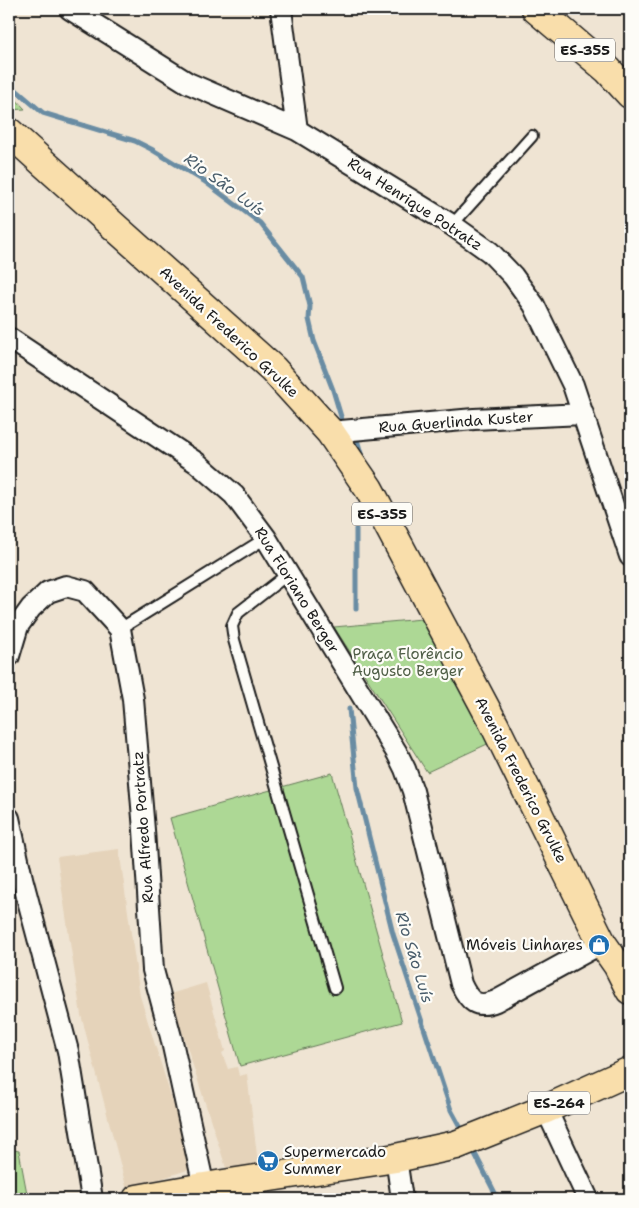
<svg xmlns="http://www.w3.org/2000/svg" width="639" height="1208" viewBox="0 0 639 1208" font-family="'Shantell Sans',sans-serif">
  <style>
    .built { fill: #e5d3ba }
    .green { fill: #add895; stroke: #647a58 }
    .lines { fill: none; stroke-linecap: round; stroke-linejoin: round }
    .stream { stroke: #698ca3; stroke-width: 5 }
    .service-casing { stroke: #1c1c1c; stroke-width: 14 }
    .minor-casing { stroke: #1c1c1c; stroke-width: 24 }
    .primary-casing { stroke: #1c1c1c; stroke-width: 31 }
    .service { stroke: #fdfcf7; stroke-width: 10 }
    .minor { stroke: #fdfcf7; stroke-width: 20 }
    .primary { stroke: #f9deab; stroke-width: 28 }
    .labels { text-anchor: middle; stroke-width: 4.5; stroke-linejoin: round; paint-order: stroke }
    .shield { fill: #fdfcf7; stroke: #605f5e; stroke-width: 1 }
    .shield-label { font-size: 14px; font-weight: bold; fill: #1c1c1c }
    .street-label { font-size: 15px; fill: #1c1c1c; stroke: #fdfcf7 }
    .park-label { font-size: 15px; fill: #4f5e46; stroke: #fdfcf7 }
    .poi-label { font-size: 15px; fill: #1c1c1c; stroke: #fdfcf7; text-anchor: end }
    .water-label { font-size: 16px; font-style: italic; fill: #495d6b; stroke: #fdfcf7 }
  </style>
  <rect width="100%" height="100%" fill="#efe4d3"/>
  <filter id="ink" filterUnits="userSpaceOnUse"><feTurbulence type="fractalNoise" baseFrequency=".02" numOctaves="2"/><feDisplacementMap in="SourceGraphic" scale="10" xChannelSelector="R" yChannelSelector="G"/><feConvolveMatrix kernelMatrix="1 2 1 2 8 2 1 2 1" color-interpolation-filters="sRGB"/></filter>
  <g filter="url(#ink)">
    <path class="built" d="M 119,849 L 140,996 L 193,1168 L 127,1190 L 81,1015 L 57,857 Z
      M 206,983 L 225,1051 L 222,1053 L 228,1069 L 237,1067 L 239,1076 L 247,1074 L 259,1171 L 228,1174 L 170,994 Z"/>
    <path class="green" d="M 9,92 L 25,109 L 9,110 Z
      M 433,618 L 496,740 L 427,772 L 334,627 Z
      M 332,773 L 402,1022 L 240,1066 L 170,818 Z
      M 9,1149 L 19,1151 L 28,1199 L 9,1199 Z"/>
    <g class="lines">
      <path class="stream" d="M 9,84 L 43,113 L 135,141 L 151,149 L 204,181 L 260,223 L 303,277 L 310,306 L 309,319 L 314,341 L 333,390 L 342,420
        M 358,443 L 362,457
        M 356,529 L 356,609
        M 349,709 L 357,788 L 393,934 L 451,1110 L 464,1134
        M 472,1148 L 498,1199"/>
      <g class="service-casing">
        <path id="service" d="M 452,225 L 532,136
          M 288,574 L 238,613 L 232,626 L 234,640 L 335,988
          M 120,629 L 266,538"/>
      </g>
      <g class="minor-casing">
        <path id="minor" d="M 70,9 L 188,83 L 297,130 L 452,225 L 490,252 L 513,276 L 534,305 L 573,385 L 630,556
          M 281,9 L 297,130
          M 9,338 L 197,463 L 234,495 L 266,538 L 397,753 L 405,769 L 413,791 L 461,984 C 469,1001 476,1009 496,1001 L 602,943
          M 330,432 L 474,419 L 583,414
          M 9,656 L 18,626 L 31,608 L 48,592 L 66,586 L 85,591 L 120,629 L 133,699 L 144,830 L 153,970 L 171,1037 L 204,1187
          M 9,818 L 22,878 L 68,1051 L 92,1199
          M 546,1109 L 588,1199
          M 396,1158 L 402,1199"/>
      </g>
      <g class="primary-casing">
        <path id="primary" d="M 536,9 L 608,70 L 630,94
          M 9,132 L 273,369 L 330,432 L 369,489 L 494,724 L 602,943 L 618,966 L 630,990
          M 137,1199 L 204,1187 L 396,1158 L 456,1145 L 546,1109 L 630,1071"/>
      </g>
      <use href="#service" class="service"/>
      <use href="#minor" class="minor"/>
      <use href="#primary" class="primary"/>
    </g>
  </g>
  <defs>
    <g id="shop-disc" transform="scale(1.125)"><circle r="9.5" fill="#1f6fb2" stroke="#fdfcf7"/><path d="M-5-2.5h2.3a2.7 3.5 0 0 1 5.4 0H5L5.5 6h-11ZM-1.5-2.5h3a1.5 2.3 0 0 0-3 0Z" fill="#fff"/></g>
    <g id="supermarket-disc" transform="scale(1.125)"><circle r="9.5" fill="#1f6fb2" stroke="#fdfcf7"/><path d="M-6-5.5h2.5l.6 2H6L4.5 2H-2.5L-4.4-4H-6ZM-1.5 3.2a1.3 1.3 0 1 0 .1 0ZM3 3.2a1.3 1.3 0 1 0 .1 0Z" fill="#fff"/></g>
  </defs>
  <g fill-rule="evenodd">
    <use href="#shop-disc" x="599" y="945"/>
    <use href="#supermarket-disc" x="268" y="1161"/>
  </g>
  <g class="labels">
    <g class="shield">
      <rect x="555" y="38.5" width="60" height="23" rx="4"/>
      <rect x="352" y="502.5" width="60" height="23" rx="4"/>
      <rect x="528" y="1091.5" width="62" height="23" rx="4"/>
    </g>
    <g class="shield-label">
      <text x="585" y="55">ES-355</text>
      <text x="382" y="519">ES-355</text>
      <text x="559" y="1108">ES-264</text>
    </g>
    <g class="street-label">
      <text transform="translate(415 204) rotate(33)" y="5">Rua Henrique Potratz</text>
      <text transform="translate(229 332) rotate(43)" y="5">Avenida Frederico Grulke</text>
      <text transform="translate(456 422) rotate(-4)" y="5">Rua Guerlinda Kuster</text>
      <text transform="translate(297 590) rotate(58)" y="5">Rua Floriano Berger</text>
      <text transform="translate(521 780) rotate(63)" y="5">Avenida Frederico Grulke</text>
      <text transform="translate(143 827) rotate(-94)" y="5">Rua Alfredo Portratz</text>
    </g>
    <g class="park-label">
      <text x="408" y="659">Praça Florêncio<tspan x="408" dy="17">Augusto Berger</tspan></text>
    </g>
    <g class="poi-label">
      <text x="583" y="950">Móveis Linhares</text>
      <text x="284" y="1157" text-anchor="start">Supermercado<tspan x="284" dy="17">Summer</tspan></text>
    </g>
    <g class="water-label">
      <text transform="translate(225 184) rotate(36)" y="6">Rio São Luís</text>
      <text transform="translate(415 957) rotate(73)" y="6">Rio São Luís</text>
    </g>
  </g>
  <rect width="639" height="1208" fill="none" stroke="#fdfcf7" stroke-width="30"/>
  <rect x="15" y="15" width="609" height="1178" fill="none" stroke="#1c1c1c" stroke-width="2" filter="url(#ink)"/>
</svg>
